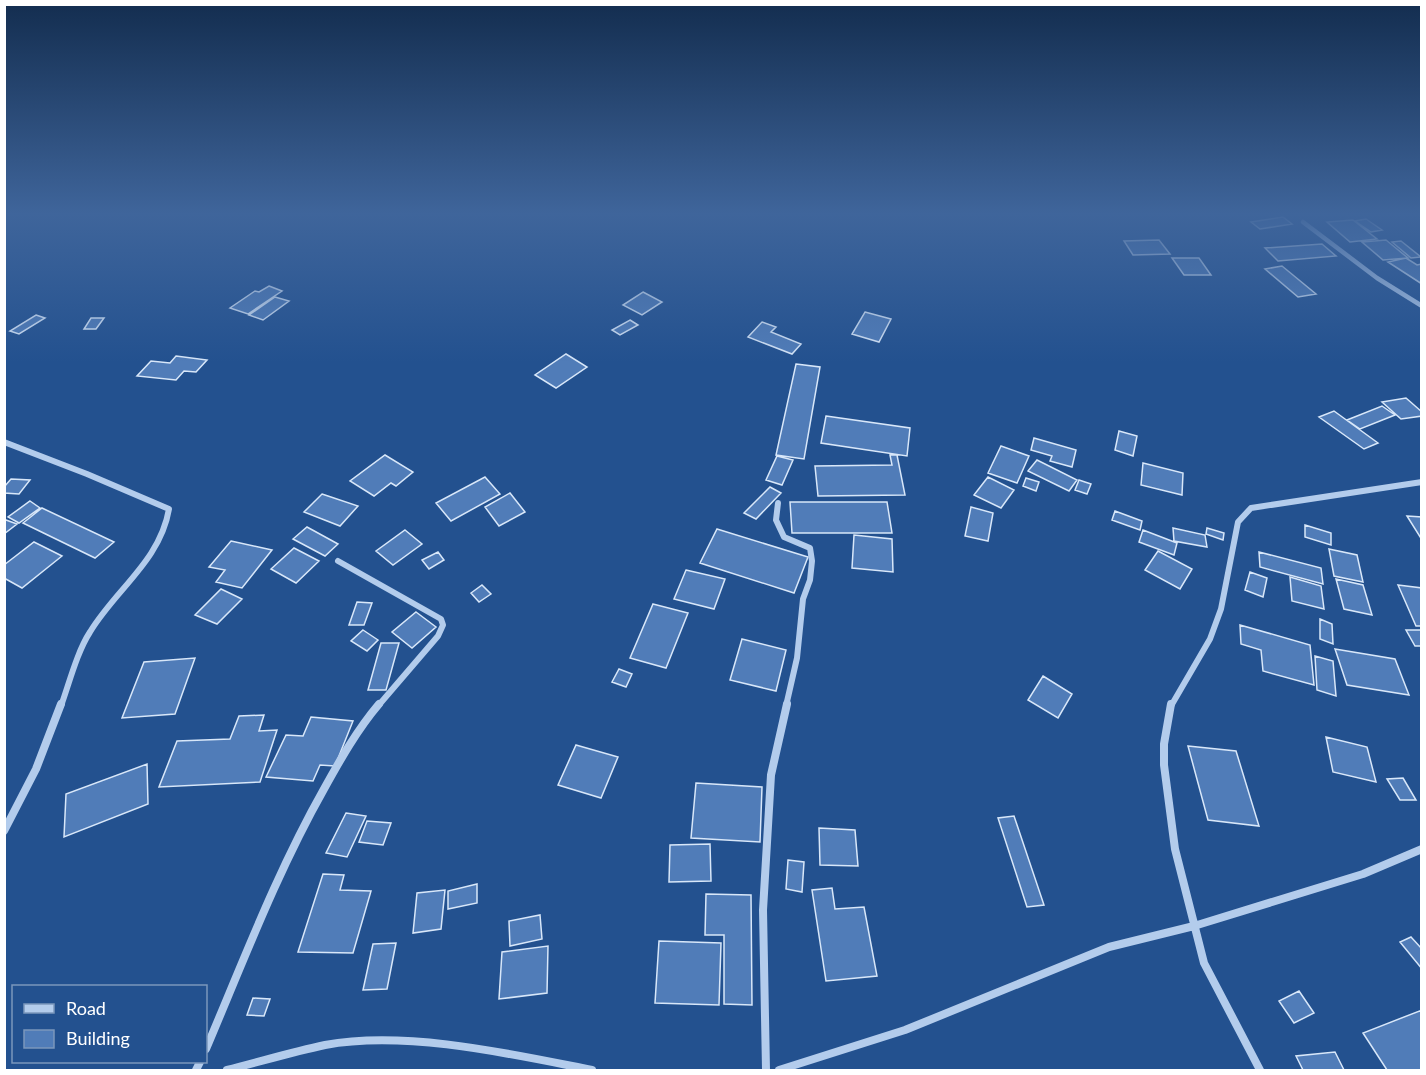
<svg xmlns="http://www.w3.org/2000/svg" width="1426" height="1075" viewBox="0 0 1426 1075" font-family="Lato,sans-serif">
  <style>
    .building { fill: #507cb8; stroke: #d8e7f9; stroke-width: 1.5 }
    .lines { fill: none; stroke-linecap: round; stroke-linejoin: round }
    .minor-far2 { stroke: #b3ccec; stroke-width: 4.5 }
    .minor-far1 { stroke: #b3ccec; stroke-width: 6 }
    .minor { stroke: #b3ccec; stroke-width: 8 }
  </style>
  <rect width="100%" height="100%" fill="#23518f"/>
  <path class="building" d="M 1283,217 L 1292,224 L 1260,229 L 1251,222 Z
    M 1366,219 L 1382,230 L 1371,232 L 1355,221 Z
    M 1353,220 L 1377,239 L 1350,242 L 1327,222 Z
    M 1159,240 L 1170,254 L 1133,255 L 1124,241 Z
    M 1386,240 L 1408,258 L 1383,260 L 1362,242 Z
    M 1401,241 L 1421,257 L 1411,258 L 1392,242 Z
    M 1322,244 L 1336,256 L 1278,261 L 1265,248 Z
    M 1172,258 L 1199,258 L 1211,275 L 1184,275 Z
    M 1406,258 L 1417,265 L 1422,264 L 1422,284 L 1388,262 Z
    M 1282,266 L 1316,294 L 1298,297 L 1265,269 Z
    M 269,286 L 282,291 L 248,314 L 230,308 L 255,291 L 259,292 Z
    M 643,292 L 662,302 L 642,315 L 623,305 Z
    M 275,297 L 289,301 L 263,320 L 249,315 Z
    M 865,312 L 891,319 L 879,342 L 852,334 Z
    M 36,315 L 45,318 L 19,334 L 10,331 Z
    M 91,318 L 104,318 L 96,329 L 84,329 Z
    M 630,320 L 638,325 L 620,335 L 612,330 Z
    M 762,322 L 776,327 L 771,332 L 801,344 L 792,354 L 748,337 Z
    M 566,354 L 587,367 L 556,388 L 535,375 Z
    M 176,356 L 207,360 L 196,372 L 184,371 L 176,380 L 137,376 L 151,361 L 170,363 Z
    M 796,364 L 820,367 L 804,459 L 776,455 Z
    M 1406,398 L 1422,412 L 1422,416 L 1401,419 L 1382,402 Z
    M 1382,406 L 1395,415 L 1360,429 L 1347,420 Z
    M 1334,411 L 1378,443 L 1364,449 L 1319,417 Z
    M 826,416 L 910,428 L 907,456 L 821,443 Z
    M 1119,431 L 1137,436 L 1133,456 L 1115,450 Z
    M 1034,438 L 1076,450 L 1072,467 L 1050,461 L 1052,456 L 1031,450 Z
    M 1001,446 L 1029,456 L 1017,483 L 988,473 Z
    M 385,455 L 413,472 L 396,486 L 391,483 L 374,496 L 350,481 Z
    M 890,455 L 897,455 L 905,495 L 818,496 L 815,466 L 892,465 Z
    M 777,456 L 793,460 L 782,485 L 766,480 Z
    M 1037,460 L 1077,480 L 1069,491 L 1028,471 Z
    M 1143,463 L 1183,473 L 1182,495 L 1141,485 Z
    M 485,477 L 500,494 L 451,521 L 436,503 Z
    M 988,477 L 1014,490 L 1001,508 L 974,495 Z
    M 1026,478 L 1039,482 L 1036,491 L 1023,486 Z
    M 11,479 L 30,480 L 19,494 L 4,493 L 4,487 Z
    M 1079,480 L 1091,484 L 1087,494 L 1075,490 Z
    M 770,487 L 781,493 L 756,519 L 744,513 Z
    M 510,493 L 525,512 L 499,526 L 485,507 Z
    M 322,494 L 358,506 L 340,526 L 304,512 Z
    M 30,501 L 40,508 L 19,523 L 8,517 Z
    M 790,502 L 887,502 L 892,533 L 792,533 Z
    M 971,507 L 993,513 L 988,541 L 965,536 Z
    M 42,508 L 114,542 L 95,558 L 23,523 Z
    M 1115,511 L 1142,521 L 1140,530 L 1112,520 Z
    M 1407,516 L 1422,517 L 1422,540 Z
    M 6,520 L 17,524 L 4,534 L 4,521 Z
    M 1305,525 L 1331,533 L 1331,545 L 1305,537 Z
    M 307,527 L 338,544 L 325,556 L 293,539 Z
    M 1173,528 L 1205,535 L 1207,547 L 1174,541 Z
    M 1207,528 L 1224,533 L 1223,540 L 1206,534 Z
    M 717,529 L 808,557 L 794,593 L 700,563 Z
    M 405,530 L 422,544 L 393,565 L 376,551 Z
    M 1143,530 L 1177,543 L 1174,555 L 1139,542 Z
    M 854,535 L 892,539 L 893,572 L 852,568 Z
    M 231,541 L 272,550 L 242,588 L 216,582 L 225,570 L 209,567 Z
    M 34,542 L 62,556 L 22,588 L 4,578 L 4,565 Z
    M 294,548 L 319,561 L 296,583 L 271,569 Z
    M 1329,549 L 1357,555 L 1363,582 L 1334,576 Z
    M 1158,551 L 1192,569 L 1180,589 L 1145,570 Z
    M 438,552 L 444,560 L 429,569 L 422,560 Z
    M 1259,552 L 1321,568 L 1323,584 L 1260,567 Z
    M 686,570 L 725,579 L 714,609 L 674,599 Z
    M 1250,572 L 1267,578 L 1263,597 L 1245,590 Z
    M 1290,577 L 1321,586 L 1324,609 L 1292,601 Z
    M 1336,579 L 1363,585 L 1372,615 L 1344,609 Z
    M 482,585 L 491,594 L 479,602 L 471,593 Z
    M 1398,585 L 1422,588 L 1422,626 L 1416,626 Z
    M 221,589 L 242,599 L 217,624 L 195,615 Z
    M 357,602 L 372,603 L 364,625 L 349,625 Z
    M 653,604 L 688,613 L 666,668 L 630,658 Z
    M 416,612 L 436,627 L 412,648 L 392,632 Z
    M 1320,619 L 1332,624 L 1333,644 L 1320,639 Z
    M 1240,625 L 1310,645 L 1314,685 L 1263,671 L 1261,650 L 1241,644 Z
    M 363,630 L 378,640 L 367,651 L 351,641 Z
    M 1406,630 L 1422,630 L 1422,646 L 1415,646 Z
    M 742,639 L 786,650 L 776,691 L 730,680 Z
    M 381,643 L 399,643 L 386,690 L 368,690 Z
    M 1335,649 L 1395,659 L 1409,695 L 1347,685 Z
    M 1315,656 L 1333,661 L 1336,696 L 1317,690 Z
    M 195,658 L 175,714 L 122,718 L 144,662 Z
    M 619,669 L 632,674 L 626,687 L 612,682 Z
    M 1043,676 L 1072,694 L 1058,718 L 1028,700 Z
    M 264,715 L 259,731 L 277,730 L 260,782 L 159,787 L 177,741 L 230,739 L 239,716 Z
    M 311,717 L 353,721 L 335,766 L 320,765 L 313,781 L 266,777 L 286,735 L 303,736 Z
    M 1326,737 L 1367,747 L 1376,782 L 1333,772 Z
    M 576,745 L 618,757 L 601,798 L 558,785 Z
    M 1188,746 L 1236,751 L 1259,826 L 1208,820 Z
    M 147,764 L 148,804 L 64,837 L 66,794 Z
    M 1403,778 L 1416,800 L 1400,800 L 1387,779 Z
    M 696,783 L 762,787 L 760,842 L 691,838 Z
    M 346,813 L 366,816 L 347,857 L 326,853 Z
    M 1014,816 L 1044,905 L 1027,907 L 998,818 Z
    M 367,821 L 391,823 L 383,845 L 359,842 Z
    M 819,828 L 855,830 L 858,866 L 820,865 Z
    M 710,844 L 711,881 L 669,882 L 670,845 Z
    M 788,860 L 804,862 L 802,892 L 786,889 Z
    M 323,874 L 344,875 L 340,890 L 371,891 L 353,953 L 298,952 Z
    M 477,884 L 477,903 L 448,909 L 448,891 Z
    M 832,888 L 835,909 L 864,907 L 877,976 L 826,981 L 812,890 Z
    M 445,890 L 441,929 L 413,933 L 417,893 Z
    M 706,894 L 751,895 L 752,1005 L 724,1004 L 724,935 L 705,935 Z
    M 540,915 L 542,939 L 510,946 L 509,921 Z
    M 1411,937 L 1422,949 L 1422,969 L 1400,942 Z
    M 659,941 L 721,943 L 719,1005 L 655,1003 Z
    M 396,943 L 387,989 L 363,990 L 373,944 Z
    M 548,946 L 547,993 L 499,999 L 502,952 Z
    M 1299,991 L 1314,1013 L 1294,1023 L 1279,1001 Z
    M 253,998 L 270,999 L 264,1016 L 247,1015 Z
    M 1422,1010 L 1422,1070 L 1387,1070 L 1363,1033 Z
    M 1335,1052 L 1344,1070 L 1303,1070 L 1296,1056 Z"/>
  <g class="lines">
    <path class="minor-far2" d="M 1303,222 L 1377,278 L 1422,306"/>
    <path class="minor-far1" d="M 4,442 L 87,474 L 169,509 C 160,561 116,589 90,632 C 77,652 69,684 61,706
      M 778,503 L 776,520 L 784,537 L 810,548 L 812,561 L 810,580 L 803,599 L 797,658 L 786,706
      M 338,561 L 441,619 L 443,625 L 438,636 L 378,706
      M 1171,706 L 1210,639 L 1221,609 L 1238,522 L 1251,508 L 1422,482"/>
    <path class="minor" d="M 1171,704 L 1164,744 L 1164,765 L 1175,849 L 1204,963 L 1260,1070
      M 4,831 L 36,769 L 61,704
      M 206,1049 C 243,962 277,872 324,789 C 340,760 357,730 379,704
      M 196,1070 L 200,1062
      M 227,1070 C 259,1062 292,1052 325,1045 C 406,1030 511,1054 592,1070
      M 766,1070 L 763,910 L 771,775 L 787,704
      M 779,1070 L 905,1030 L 1109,947 L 1194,926 L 1363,874 L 1422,849"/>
  </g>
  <linearGradient id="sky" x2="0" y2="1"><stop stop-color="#132d4f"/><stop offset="0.59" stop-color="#3f659b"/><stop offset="1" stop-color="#3f659b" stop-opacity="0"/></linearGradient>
  <rect width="1426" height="362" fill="url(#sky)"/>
  <rect width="1426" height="1075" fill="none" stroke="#ffffff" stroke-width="12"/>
  <rect x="12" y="985" width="195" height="78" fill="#23518f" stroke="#7b97bc" stroke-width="1.5"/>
  <rect x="24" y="1004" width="30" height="9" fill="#b3ccec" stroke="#7b97bc" stroke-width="1.5"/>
  <text x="66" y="1015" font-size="18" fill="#ffffff">Road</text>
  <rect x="24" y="1030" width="30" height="18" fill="#507cb8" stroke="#7b97bc" stroke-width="1.5"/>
  <text x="66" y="1045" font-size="18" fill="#ffffff">Building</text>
</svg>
